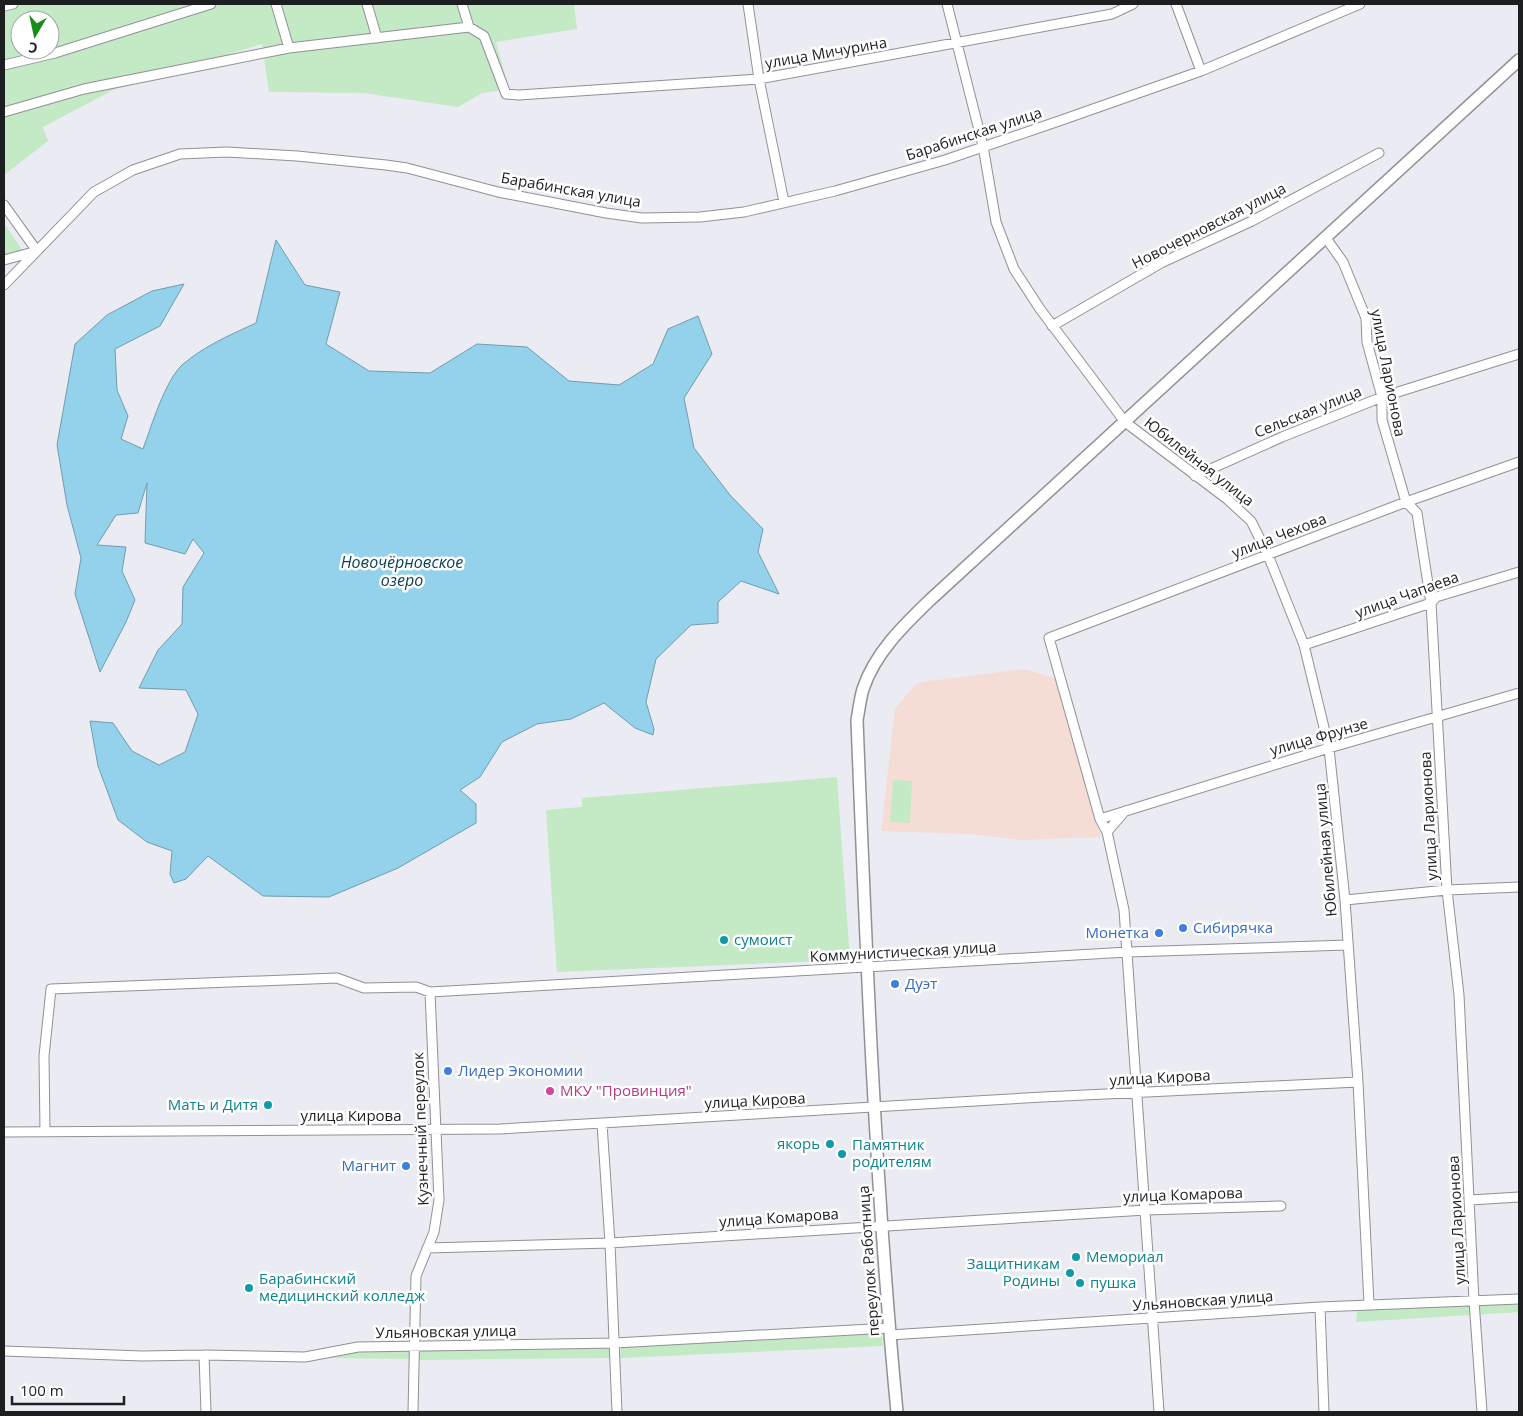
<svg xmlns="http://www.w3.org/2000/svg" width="1523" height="1416" viewBox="0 0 1523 1416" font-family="'Open Sans',sans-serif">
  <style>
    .education { fill: #f5dcd5 }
    .green { fill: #c3e9c5; fill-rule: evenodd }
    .water { fill: #94d2ec; stroke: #709caf }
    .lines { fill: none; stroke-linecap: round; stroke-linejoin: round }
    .minor-casing { stroke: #909097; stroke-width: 11 }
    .major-casing { stroke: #909097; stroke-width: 14 }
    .minor { stroke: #fff; stroke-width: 9 }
    .major { stroke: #fff; stroke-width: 11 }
    .shop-dot { fill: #3f7fe0; stroke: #fff; stroke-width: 2 }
    .culture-dot { fill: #0f9aa8; stroke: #fff; stroke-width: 2 }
    .hotel-dot { fill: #d1479c; stroke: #fff; stroke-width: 2 }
    .labels { text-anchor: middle; stroke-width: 5; stroke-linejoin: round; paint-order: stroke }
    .street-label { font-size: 15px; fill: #1d1e20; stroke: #fff }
    .shop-label { font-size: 15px; fill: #366cbe; stroke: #fff; text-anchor: start }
    .culture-label { font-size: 15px; fill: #0d838f; stroke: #fff; text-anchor: start }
    .hotel-label { font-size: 15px; fill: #b23c85; stroke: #fff; text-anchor: start }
    .water-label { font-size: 16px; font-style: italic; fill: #0b4254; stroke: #fff }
  </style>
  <rect width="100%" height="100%" fill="#ebebf3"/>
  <path class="education" d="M 1024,669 L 1061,680 L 1101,837 L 1023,840 L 969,834 L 881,831 L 895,709 L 915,685 L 922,682 Z"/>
  <path class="green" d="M 4,4 L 574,4 L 577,29 L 496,42 L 509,89 L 482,93 L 458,107 L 364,93 L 269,92 L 262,44 L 113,90 L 43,127 L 48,141 L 4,175 ZM 20,20 L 50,20 L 50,50 L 20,50 Z
    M 4,223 L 22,250 L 4,255 Z
    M 837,777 L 850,960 L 557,972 L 546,810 L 582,807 L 582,798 Z
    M 893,780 L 912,781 L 910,823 L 890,822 Z
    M 1519,1304 L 1519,1312 L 1356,1322 L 1357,1310 Z
    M 882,1332 L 883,1346 L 620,1358 L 621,1347 Z
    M 611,1346 L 611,1358 L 419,1360 L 419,1348 Z
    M 411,1349 L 411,1359 L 325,1358 L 358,1350 Z"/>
  <path class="water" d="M 276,240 L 305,285 L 340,292 L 326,344 L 369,371 L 430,373 L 477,344 L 527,347 L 569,381 L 619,385 L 653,364 L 668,329 L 698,316 L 712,354 L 684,398 L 694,448 L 730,495 L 763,529 L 758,552 L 779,594 L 741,581 L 718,602 L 718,623 L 691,625 L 656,659 L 646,702 L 654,729 L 653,735 L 635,728 L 604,703 L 571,719 L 537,724 L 502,742 L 480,777 L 460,790 L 476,804 L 476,823 L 398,868 L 329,897 L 263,896 L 208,856 L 186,879 L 174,883 L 170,874 L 172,851 L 147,842 L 118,820 L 98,766 L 90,721 L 113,723 L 132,751 L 159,765 L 185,752 L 198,714 L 186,690 L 139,688 L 158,650 L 182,624 L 183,587 L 204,553 L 193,539 L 185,554 L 145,543 L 147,483 L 138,513 L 116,515 L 97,545 L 126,547 L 122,571 L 135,600 L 126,622 L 100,672 L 75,594 L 81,558 L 67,505 L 57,445 L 75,344 L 107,315 L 152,291 L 184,284 L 160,326 L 115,349 L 117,390 L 128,416 L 121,439 L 143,449 C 151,427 165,381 182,365 C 204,346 230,335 256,323 Z"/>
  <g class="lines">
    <g class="minor-casing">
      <path id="minor" d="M 276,4 L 289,48
        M 367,4 L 377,38
        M 462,4 L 469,27
        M 748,4 L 759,79 L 784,202
        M 947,4 L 983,146 L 996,222 L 1014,269 L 1040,309 L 1125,422 L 1227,499 L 1251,521 L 1268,555 L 1304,645 L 1329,748 L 1345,900 L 1358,1082 L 1369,1304
        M 1176,4 L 1201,71
        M 4,6 L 13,4
        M 4,65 L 55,53 L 211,4
        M 4,112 L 84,89 L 289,48 L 469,27 L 484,36 L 506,94 L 519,95 L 759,79 L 1112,14 L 1133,4
        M 4,205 L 37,251 L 4,260
        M 1326,238 L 1343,262 L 1366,318 L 1367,342 L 1382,397 L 1382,420 L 1406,502 L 1417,513 L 1431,603 L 1447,890 L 1459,995 L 1474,1301 L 1482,1412
        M 4,285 L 94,192 L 133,170 L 180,154 L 227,152 L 297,156 L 386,165 L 407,168 L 498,192 L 606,213 L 642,218 L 700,217 L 744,212 L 835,191 L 945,160 L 1059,121 L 1201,71 L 1360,4
        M 1052,326 L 1161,263 L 1252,221 L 1379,153
        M 1195,476 L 1282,437 L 1382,397 L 1519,354
        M 1304,645 L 1431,603 L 1436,597 L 1519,572
        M 1100,819 L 1329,748 L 1519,693
        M 1107,832 L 1125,811
        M 1345,900 L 1447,890 L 1519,887
        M 602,1124 L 610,1243 L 617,1412
        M 45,1131 L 44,1056 L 51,989 L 337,978 L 364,988 L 416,987 L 430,992 L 1128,952 L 1348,945
        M 4,1132 L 500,1129 L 1043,1097 L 1358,1082
        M 1470,1200 L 1519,1197
        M 427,1248 L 610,1243 L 1146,1210 L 1281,1206
        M 1320,1307 L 1324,1412
        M 890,1335 L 1320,1307 L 1519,1299
        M 4,1351 L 142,1356 L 204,1355 L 305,1357 L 358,1347 L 615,1343 L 889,1328
        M 204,1355 L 206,1412
        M 413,1412 L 416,1276 L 434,1232 L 439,1200 L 430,992
        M 1159,1412 L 1124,910 L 1107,832 L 1100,819 L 1049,638 L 1406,502 L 1519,462"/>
    </g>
    <g class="major-casing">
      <path id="major" d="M 897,1412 C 875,1182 866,951 857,720 C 859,710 860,699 863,689 C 875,653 903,626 930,600 L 1519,60"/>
    </g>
    <use href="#minor" class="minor"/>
    <use href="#major" class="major"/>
  </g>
  <g class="shop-dot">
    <circle cx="1183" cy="928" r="5"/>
    <circle cx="1159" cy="933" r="5"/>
    <circle cx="895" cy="984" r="5"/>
    <circle cx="448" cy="1071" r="5"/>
    <circle cx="406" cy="1166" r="5"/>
  </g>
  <g class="culture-dot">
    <circle cx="724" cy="940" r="5"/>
    <circle cx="268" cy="1105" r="5"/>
    <circle cx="830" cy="1144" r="5"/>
    <circle cx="842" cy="1154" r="5"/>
    <circle cx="1076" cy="1257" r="5"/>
    <circle cx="1070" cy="1273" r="5"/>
    <circle cx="1080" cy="1283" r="5"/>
    <circle cx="249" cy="1288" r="5"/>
  </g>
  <circle class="hotel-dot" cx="550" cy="1091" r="5"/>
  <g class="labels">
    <g class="street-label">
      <text transform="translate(826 53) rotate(-10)" y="5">улица Мичурина</text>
      <text transform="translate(974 134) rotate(-18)" y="5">Барабинская улица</text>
      <text transform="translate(571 190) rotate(10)" y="5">Барабинская улица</text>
      <text transform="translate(1209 226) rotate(-27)" y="5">Новочерновская улица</text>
      <text transform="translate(1388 373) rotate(79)" y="5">улица Ларионова</text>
      <text transform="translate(1308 412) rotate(-22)" y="5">Сельская улица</text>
      <text transform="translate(1199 462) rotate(38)" y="5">Юбилейная улица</text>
      <text transform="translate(1279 536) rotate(-21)" y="5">улица Чехова</text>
      <text transform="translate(1407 595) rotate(-20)" y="5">улица Чапаева</text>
      <text transform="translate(1319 737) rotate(-16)" y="5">улица Фрунзе</text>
      <text transform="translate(1429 816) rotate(-93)" y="5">улица Ларионова</text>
      <text transform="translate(1326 850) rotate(-95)" y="5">Юбилейная улица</text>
      <text transform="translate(903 952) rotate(-3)" y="5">Коммунистическая улица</text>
      <text transform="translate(1160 1078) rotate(-3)" y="5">улица Кирова</text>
      <text transform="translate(755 1101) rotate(-3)" y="5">улица Кирова</text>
      <text x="351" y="1121">улица Кирова</text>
      <text transform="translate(421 1129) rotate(-92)" y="5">Кузнечный переулок</text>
      <text transform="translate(1183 1195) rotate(-2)" y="5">улица Комарова</text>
      <text transform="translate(779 1218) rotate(-4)" y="5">улица Комарова</text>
      <text transform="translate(1457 1220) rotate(-93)" y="5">улица Ларионова</text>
      <text transform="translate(869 1261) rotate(-94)" y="5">переулок Работница</text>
      <text transform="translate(1203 1301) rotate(-4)" y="5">Ульяновская улица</text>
      <text transform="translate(446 1332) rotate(-1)" y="5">Ульяновская улица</text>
    </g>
    <g class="shop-label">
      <text x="1193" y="933">Сибирячка</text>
      <text x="1149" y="938" text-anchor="end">Монетка</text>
      <text x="905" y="989">Дуэт</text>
      <text x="458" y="1076">Лидер Экономии</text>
      <text x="396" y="1171" text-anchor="end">Магнит</text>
    </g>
    <g class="culture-label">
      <text x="734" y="945">сумоист</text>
      <text x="258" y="1110" text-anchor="end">Мать и Дитя</text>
      <text x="820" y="1149" text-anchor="end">якорь</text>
      <text x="852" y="1150">Памятник<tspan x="852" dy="17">родителям</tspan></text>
      <text x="1086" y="1262">Мемориал</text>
      <text x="1060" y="1269" text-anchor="end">Защитникам<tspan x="1060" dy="17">Родины</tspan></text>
      <text x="259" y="1284">Барабинский<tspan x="259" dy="17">медицинский колледж</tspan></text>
      <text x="1090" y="1288">пушка</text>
    </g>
    <g class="hotel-label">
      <text x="560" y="1096">МКУ "Провинция"</text>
    </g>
    <g class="water-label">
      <text x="402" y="568">Новочёрновское<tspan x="402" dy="18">озеро</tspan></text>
    </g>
  </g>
  <rect width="1523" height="1416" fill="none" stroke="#1d1e20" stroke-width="10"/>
  <g transform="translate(35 35) rotate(189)"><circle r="24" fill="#ffffff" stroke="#a5a5a6"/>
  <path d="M0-4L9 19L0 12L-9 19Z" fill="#178e18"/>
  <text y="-8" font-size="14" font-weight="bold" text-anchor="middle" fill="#1d1e20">С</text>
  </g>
  <path d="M12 1396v8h112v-8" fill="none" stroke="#1d1e20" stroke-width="2.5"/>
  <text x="20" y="1396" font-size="15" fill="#1d1e20" stroke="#ffffff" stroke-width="4" paint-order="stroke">100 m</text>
</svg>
